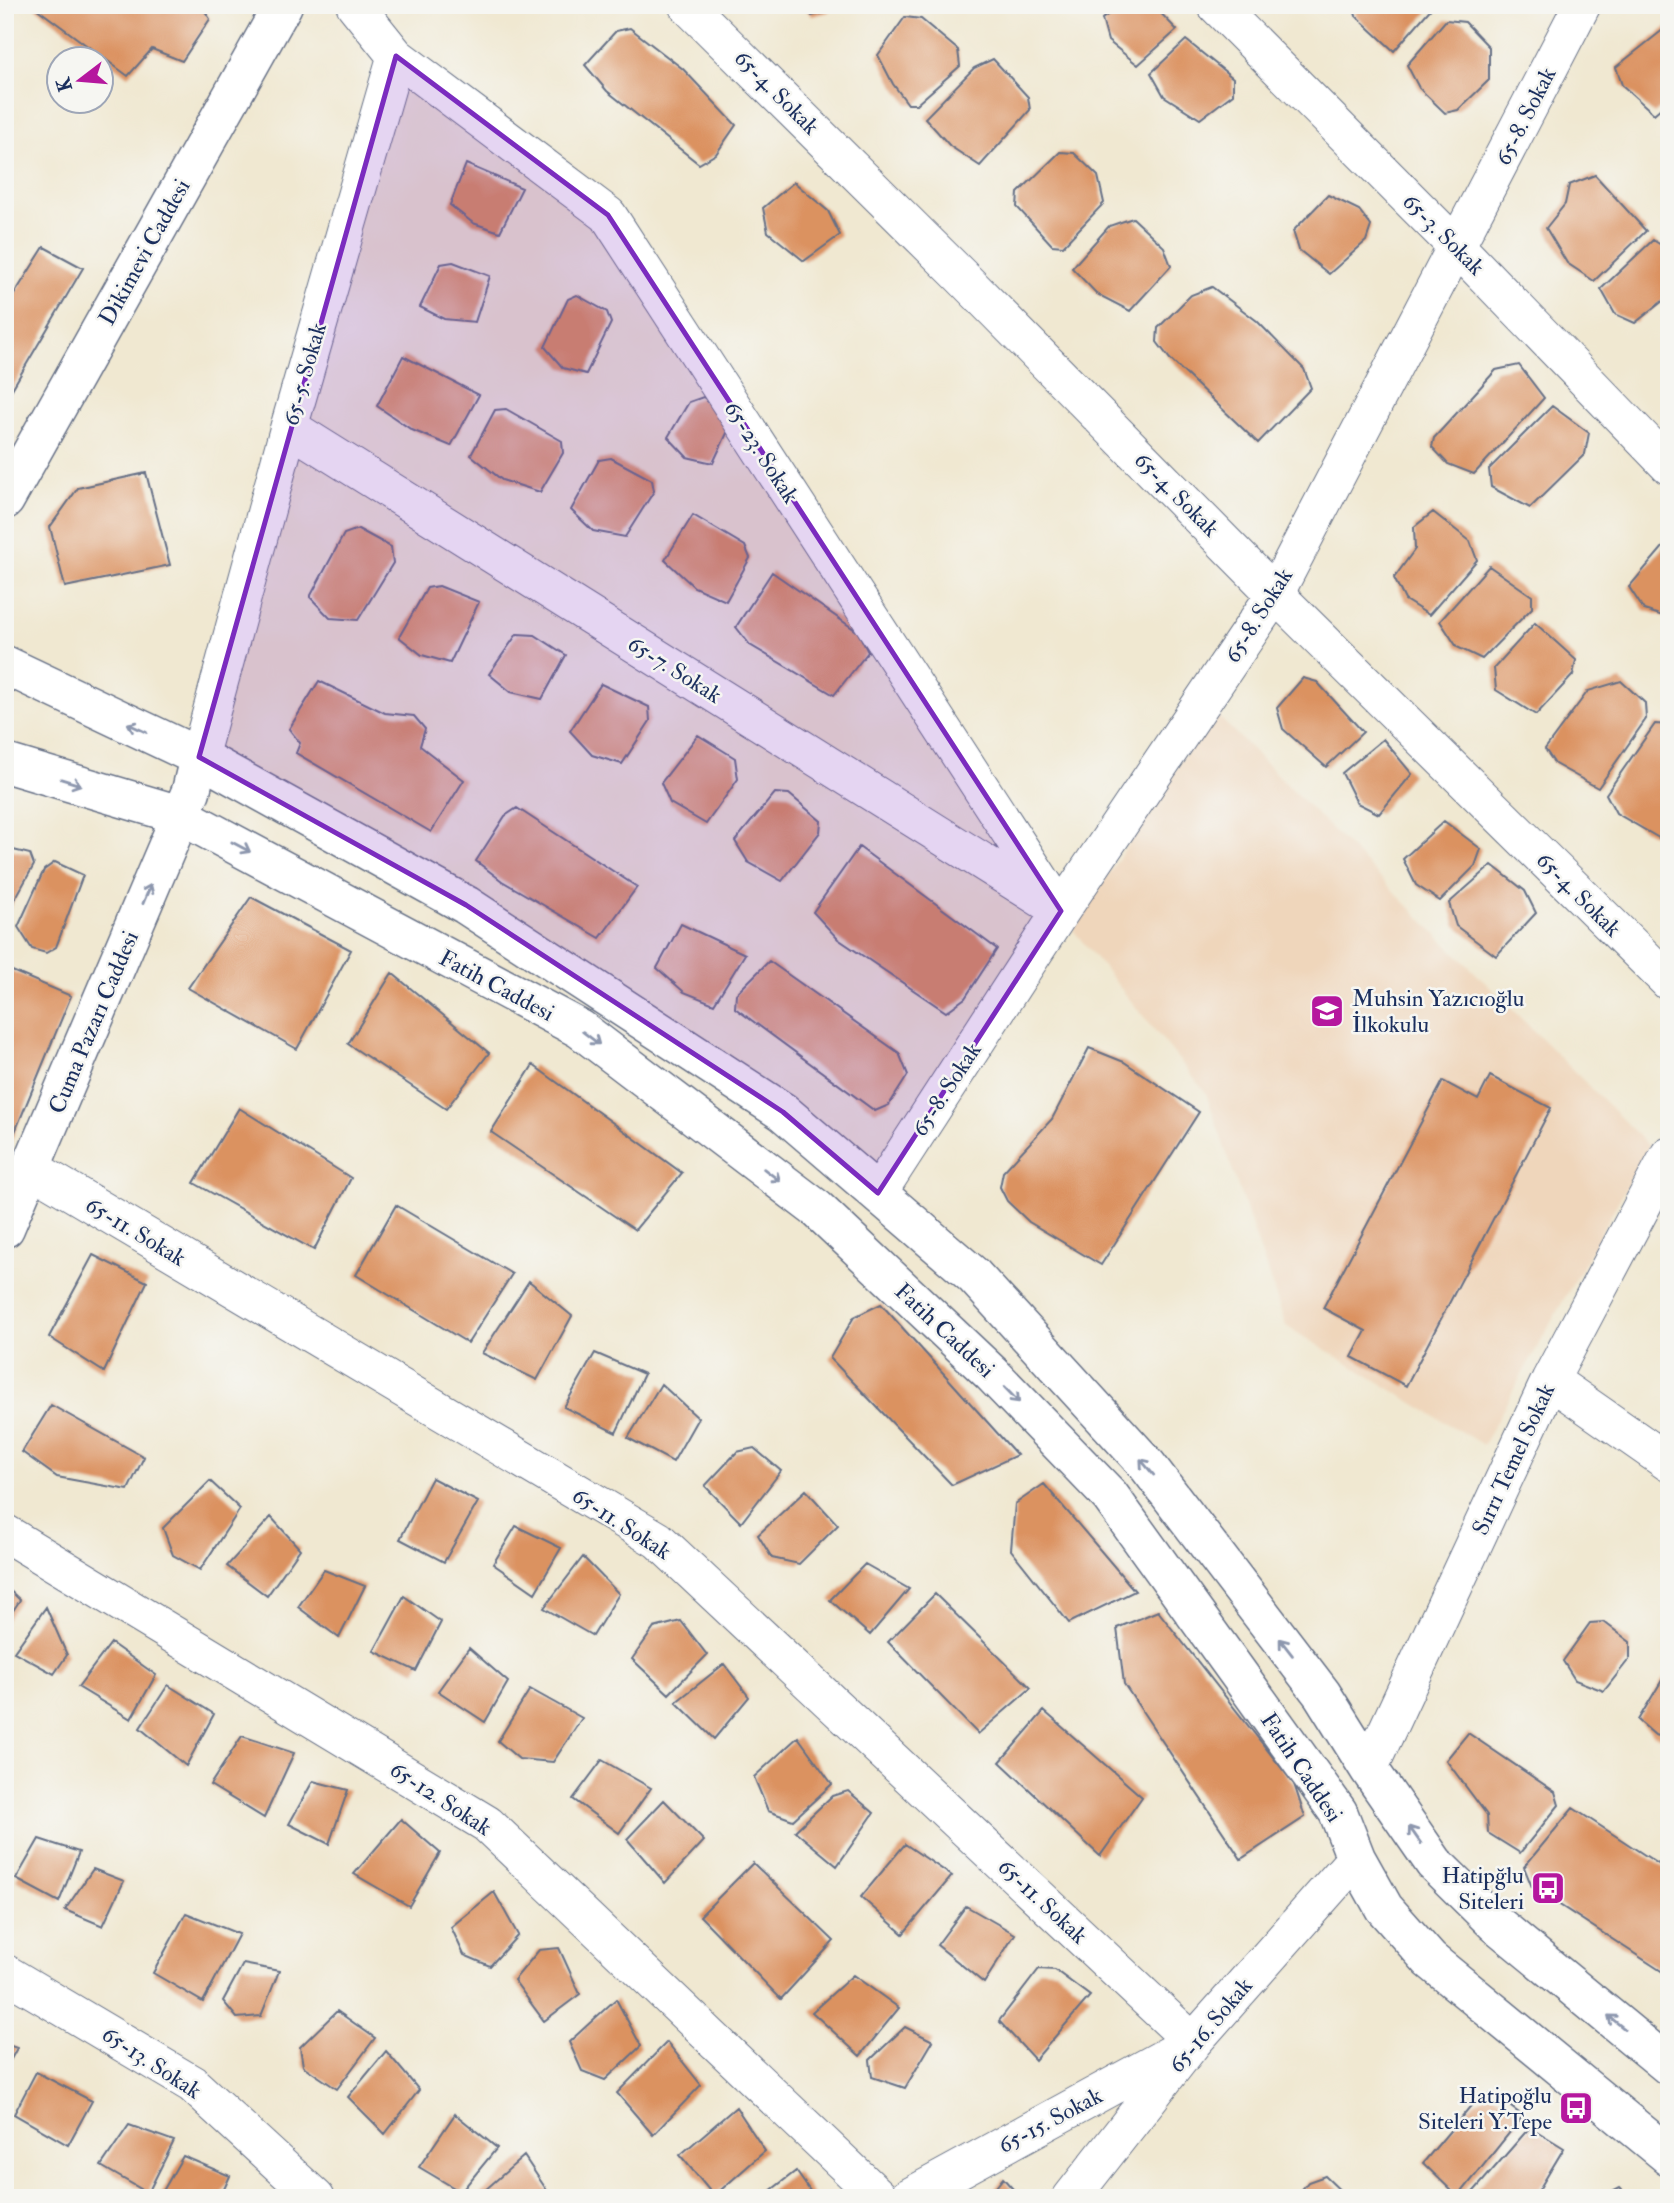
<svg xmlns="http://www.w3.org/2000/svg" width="1674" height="2203" viewBox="0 0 1674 2203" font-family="'IM FELL Double Pica',serif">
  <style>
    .built { fill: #efd6bb }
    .building { fill: #db9261 }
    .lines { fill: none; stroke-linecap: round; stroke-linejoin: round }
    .street-casing { stroke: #667086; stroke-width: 39 }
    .secondary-casing { stroke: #667086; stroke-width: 41 }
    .street { stroke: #fff; stroke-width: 37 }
    .secondary { stroke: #fff; stroke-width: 38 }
    .oneway { stroke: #8d97ae }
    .marked { fill: #7b2cbf; fill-opacity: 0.2; stroke: #7b2cbf; stroke-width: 5; stroke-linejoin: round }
    .labels { text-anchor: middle; stroke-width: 5; stroke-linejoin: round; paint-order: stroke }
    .street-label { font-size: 23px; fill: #1b2f5e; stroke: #f6f6f2 }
    .poi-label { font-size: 23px; fill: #1b2f5e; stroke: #f6f6f2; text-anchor: end }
  </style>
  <rect width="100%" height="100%" fill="#f6f6f2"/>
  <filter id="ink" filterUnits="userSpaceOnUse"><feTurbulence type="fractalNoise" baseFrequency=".0143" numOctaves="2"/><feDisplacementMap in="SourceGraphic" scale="14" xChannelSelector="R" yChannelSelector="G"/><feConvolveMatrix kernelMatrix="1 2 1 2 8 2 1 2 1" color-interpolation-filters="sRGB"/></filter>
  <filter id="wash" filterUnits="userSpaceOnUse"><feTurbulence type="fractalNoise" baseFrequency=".00686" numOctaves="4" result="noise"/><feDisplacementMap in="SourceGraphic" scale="28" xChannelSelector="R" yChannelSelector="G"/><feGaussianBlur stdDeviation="1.57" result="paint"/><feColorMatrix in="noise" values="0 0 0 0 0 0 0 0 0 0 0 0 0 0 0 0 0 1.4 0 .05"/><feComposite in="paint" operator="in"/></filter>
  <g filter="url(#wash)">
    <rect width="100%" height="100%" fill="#f0e8d1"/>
    <path class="built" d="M 1213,711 L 1649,1146 L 1483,1445 L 1286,1326 L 1206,1093 L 1073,930 Z"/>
    <g id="blocks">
      <path class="building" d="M 32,5 L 201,5 L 210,19 L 182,61 L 152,49 L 128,76 Z
        M 460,5 L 482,5 L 467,10 Z
        M 802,5 L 835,5 L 828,12 L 812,16 Z
        M 1121,5 L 1153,5 L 1177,30 L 1138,65 L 1108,41 L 1102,19 Z
        M 1353,5 L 1434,5 L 1394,51 L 1356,16 Z
        M 905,17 L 921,19 L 958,50 L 960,66 L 917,104 L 908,104 L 893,84 L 878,55 Z
        M 1446,20 L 1465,22 L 1489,47 L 1489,80 L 1458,110 L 1445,113 L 1419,88 L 1407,65 Z
        M 1669,25 L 1669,101 L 1654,114 L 1622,85 L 1616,67 Z
        M 630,28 L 683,69 L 736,125 L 716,154 L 699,164 L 607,91 L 585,65 L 616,31 Z
        M 1186,40 L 1233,78 L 1233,94 L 1200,119 L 1164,96 L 1151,73 Z
        M 993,59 L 1028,97 L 1030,110 L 980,166 L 950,146 L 925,118 L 974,68 Z
        M 1060,152 L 1074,153 L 1098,176 L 1104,203 L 1063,246 L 1052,245 L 1017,207 L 1018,193 Z
        M 466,164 L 522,188 L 500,232 L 473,223 L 450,205 Z
        M 1595,175 L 1646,231 L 1594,281 L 1567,263 L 1546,228 L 1565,204 L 1569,185 Z
        M 794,182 L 828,211 L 840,235 L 804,261 L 768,232 L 763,208 Z
        M 1328,195 L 1359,210 L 1371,226 L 1366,241 L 1329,274 L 1299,250 L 1293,231 Z
        M 1133,218 L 1164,247 L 1171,266 L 1130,311 L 1097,294 L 1072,268 L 1109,226 Z
        M 1653,240 L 1669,250 L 1669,296 L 1635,323 L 1615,314 L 1601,289 Z
        M 44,247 L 83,268 L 5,401 L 5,309 Z
        M 453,262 L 490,276 L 475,322 L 444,319 L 420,307 L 441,264 Z
        M 1212,287 L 1257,321 L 1304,369 L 1311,388 L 1258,443 L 1170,359 L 1157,342 L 1158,328 L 1191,295 Z
        M 577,295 L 607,312 L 611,323 L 586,374 L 563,368 L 545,347 L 568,299 Z
        M 403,356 L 479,395 L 451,446 L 412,430 L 377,406 Z
        M 1519,365 L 1544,398 L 1474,474 L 1448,464 L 1432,447 L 1434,438 L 1496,370 Z
        M 703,397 L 723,412 L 728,431 L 713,463 L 687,457 L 668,437 L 689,402 Z
        M 1552,406 L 1589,433 L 1585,454 L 1530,508 L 1491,487 L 1489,469 Z
        M 506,409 L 562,441 L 563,453 L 540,492 L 502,480 L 471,455 L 495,410 Z
        M 611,458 L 652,480 L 654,491 L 625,537 L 593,531 L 571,510 L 599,460 Z
        M 146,473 L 170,565 L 65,587 L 50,527 L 78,488 Z
        M 1433,512 L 1470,541 L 1477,560 L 1429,615 L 1405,600 L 1394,578 L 1415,549 L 1414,527 Z
        M 693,515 L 745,546 L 750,558 L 726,601 L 694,587 L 665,560 Z
        M 358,529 L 391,547 L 393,563 L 358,620 L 330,618 L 310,597 L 344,534 Z
        M 1669,540 L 1669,618 L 1644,610 L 1629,587 Z
        M 1489,566 L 1532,596 L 1532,608 L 1482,659 L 1457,647 L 1440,621 Z
        M 772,572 L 858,632 L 868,652 L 834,695 L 750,645 L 736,627 Z
        M 439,586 L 479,602 L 450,663 L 422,655 L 399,637 L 427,588 Z
        M 1535,623 L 1576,660 L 1573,675 L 1536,715 L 1496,690 L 1494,668 Z
        M 517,634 L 535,635 L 566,655 L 542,699 L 511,692 L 489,674 Z
        M 1303,678 L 1317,682 L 1363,732 L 1326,767 L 1283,729 L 1277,708 Z
        M 319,681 L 385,713 L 414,716 L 425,729 L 420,746 L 464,780 L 431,832 L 296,753 L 300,743 L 289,729 Z
        M 1621,681 L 1645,703 L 1646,719 L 1598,788 L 1555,764 L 1545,749 L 1588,691 Z
        M 601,684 L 649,707 L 650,721 L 622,764 L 592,755 L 570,731 Z
        M 1655,724 L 1669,725 L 1669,825 L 1659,838 L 1616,813 L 1606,794 Z
        M 698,735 L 735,758 L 738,779 L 706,824 L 670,803 L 661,783 Z
        M 1383,739 L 1412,774 L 1379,814 L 1357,803 L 1342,773 Z
        M 775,793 L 789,794 L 821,821 L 820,832 L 782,881 L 748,862 L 735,841 Z
        M 517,808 L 637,887 L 600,938 L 502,881 L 476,861 L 505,816 Z
        M 1444,821 L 1481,849 L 1475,866 L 1440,901 L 1416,885 L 1403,859 Z
        M 859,847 L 997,949 L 965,998 L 946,1012 L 838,939 L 813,912 Z
        M 5,848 L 30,854 L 34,865 L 9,910 L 5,910 Z
        M 55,862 L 83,875 L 56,947 L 46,953 L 32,949 L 18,927 L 44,870 Z
        M 1492,865 L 1525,891 L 1536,913 L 1496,956 L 1456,926 L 1449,903 Z
        M 251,897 L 351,950 L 297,1049 L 188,988 Z
        M 681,924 L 745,954 L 714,1004 L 684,992 L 657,968 Z
        M 769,961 L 899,1053 L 908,1075 L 889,1105 L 875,1111 L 735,1008 L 736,994 Z
        M 5,968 L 71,996 L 5,1156 Z
        M 392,973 L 489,1053 L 446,1109 L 348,1044 Z
        M 1089,1048 L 1124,1062 L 1199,1112 L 1101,1265 L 1029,1222 L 1007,1201 L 1000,1187 L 1003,1172 L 1052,1119 Z
        M 533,1065 L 682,1173 L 635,1230 L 491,1132 Z
        M 1490,1076 L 1551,1108 L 1406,1386 L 1352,1357 L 1366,1331 L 1323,1308 L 1443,1081 L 1478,1100 Z
        M 239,1108 L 351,1178 L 314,1250 L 194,1183 Z
        M 396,1205 L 512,1274 L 468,1343 L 356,1275 Z
        M 93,1255 L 147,1282 L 104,1372 L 49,1337 Z
        M 529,1281 L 572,1316 L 537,1380 L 482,1353 Z
        M 881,1304 L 1017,1455 L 952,1485 L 830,1358 L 854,1317 Z
        M 595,1353 L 644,1374 L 616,1433 L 564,1407 Z
        M 661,1384 L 698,1418 L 673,1462 L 628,1438 Z
        M 51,1405 L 144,1457 L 128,1490 L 57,1477 L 22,1452 Z
        M 754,1448 L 781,1471 L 741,1523 L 705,1486 L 737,1452 Z
        M 432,1478 L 478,1502 L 444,1562 L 400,1539 Z
        M 210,1481 L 240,1509 L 200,1570 L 173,1555 L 163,1528 Z
        M 1044,1484 L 1135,1591 L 1069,1623 L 1011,1550 L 1015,1504 Z
        M 806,1490 L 838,1525 L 799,1564 L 772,1558 L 758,1535 Z
        M 271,1517 L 300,1549 L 267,1596 L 227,1566 Z
        M 516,1526 L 561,1548 L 535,1593 L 493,1564 Z
        M 583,1557 L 619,1594 L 593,1636 L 544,1608 Z
        M 865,1564 L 909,1589 L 870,1635 L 830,1600 Z
        M 324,1570 L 365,1586 L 339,1638 L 298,1607 Z
        M 5,1586 L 20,1600 L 5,1623 Z
        M 935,1594 L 1031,1688 L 978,1734 L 888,1642 Z
        M 404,1596 L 441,1622 L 416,1671 L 374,1651 Z
        M 46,1607 L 67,1655 L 54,1674 L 14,1652 Z
        M 1158,1611 L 1294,1784 L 1305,1817 L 1241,1859 L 1124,1684 L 1117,1628 Z
        M 681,1621 L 707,1655 L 669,1694 L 632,1659 L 654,1628 Z
        M 1604,1622 L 1630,1642 L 1630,1658 L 1604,1691 L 1575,1680 L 1563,1661 L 1590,1623 Z
        M 111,1643 L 156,1675 L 131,1719 L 78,1687 Z
        M 469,1648 L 508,1682 L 485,1722 L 438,1691 Z
        M 724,1664 L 749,1697 L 714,1739 L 676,1702 Z
        M 1669,1676 L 1669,1738 L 1655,1735 L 1638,1720 L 1664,1677 Z
        M 168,1685 L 214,1714 L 186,1766 L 140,1728 Z
        M 530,1689 L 582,1718 L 553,1762 L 519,1759 L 498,1741 Z
        M 1044,1711 L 1142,1797 L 1100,1856 L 1000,1762 Z
        M 1468,1733 L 1555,1792 L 1559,1805 L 1520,1853 L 1488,1833 L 1487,1815 L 1446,1760 Z
        M 242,1736 L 294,1753 L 264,1818 L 210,1785 Z
        M 798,1737 L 832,1784 L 793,1820 L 768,1811 L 754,1777 Z
        M 602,1760 L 651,1788 L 619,1833 L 573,1799 Z
        M 313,1781 L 348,1790 L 329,1844 L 289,1824 Z
        M 848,1791 L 874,1813 L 837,1866 L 795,1831 L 832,1796 Z
        M 664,1800 L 704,1841 L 665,1883 L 627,1839 Z
        M 1573,1808 L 1669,1871 L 1669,1976 L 1532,1887 L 1524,1867 Z
        M 401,1819 L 440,1853 L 409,1906 L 354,1874 Z
        M 39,1839 L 79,1852 L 59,1902 L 16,1879 Z
        M 905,1844 L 952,1876 L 903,1934 L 861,1897 Z
        M 753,1863 L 834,1941 L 781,1999 L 700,1916 Z
        M 93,1869 L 124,1881 L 103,1926 L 65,1910 Z
        M 494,1892 L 518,1935 L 490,1966 L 464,1955 L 451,1927 Z
        M 966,1906 L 1015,1934 L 984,1983 L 937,1945 Z
        M 186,1913 L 239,1934 L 203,2002 L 153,1973 Z
        M 559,1948 L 580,1994 L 544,2021 L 514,1980 L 539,1950 Z
        M 243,1964 L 279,1971 L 261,2016 L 237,2018 L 223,2001 Z
        M 1039,1969 L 1055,1970 L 1090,1996 L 1035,2060 L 999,2021 Z
        M 853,1975 L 899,2008 L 860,2056 L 812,2012 Z
        M 616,1999 L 641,2046 L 605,2080 L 582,2071 L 569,2042 Z
        M 337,2011 L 375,2038 L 337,2089 L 303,2066 L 300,2047 Z
        M 905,2027 L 933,2041 L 905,2088 L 872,2077 L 870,2060 Z
        M 667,2042 L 701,2085 L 653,2135 L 617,2093 Z
        M 5,2044 L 17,2048 L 5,2070 Z
        M 386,2051 L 419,2090 L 385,2134 L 348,2097 Z
        M 36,2072 L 92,2101 L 68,2145 L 14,2114 Z
        M 1492,2093 L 1523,2116 L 1458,2197 L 1423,2163 L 1474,2102 Z
        M 736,2107 L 765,2151 L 714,2196 L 680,2155 Z
        M 455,2114 L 497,2148 L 461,2192 L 419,2167 Z
        M 129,2125 L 174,2141 L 148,2193 L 101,2166 Z
        M 1530,2127 L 1564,2148 L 1534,2198 L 1468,2198 Z
        M 183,2156 L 230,2176 L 220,2198 L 159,2198 Z
        M 524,2156 L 552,2198 L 476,2198 Z
        M 796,2171 L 815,2198 L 761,2198 Z
        M 1325,2176 L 1348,2198 L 1295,2198 L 1308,2182 Z
        M 1003,2178 L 1021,2198 L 988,2198 Z
        M 1620,2188 L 1629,2198 L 1601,2198 Z"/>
    </g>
  </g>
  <g filter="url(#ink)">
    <use href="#blocks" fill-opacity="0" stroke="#667086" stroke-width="2"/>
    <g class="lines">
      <g class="street-casing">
        <path id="street" d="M 687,5 L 960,275 L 1275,594 L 1669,982
          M 1216,5 L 1457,247 L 1669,466
          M 396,56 L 608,215 L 1061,911
          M 289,427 L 1050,904
          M 199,757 L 289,427 L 396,56 L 355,5
          M 31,1168 L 658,1540 L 1193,2042 L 907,2198
          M 878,1193 L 1061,911 L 1275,594 L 1582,5
          M 1550,1380 L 1669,1463
          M 5,1533 L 487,1824 L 880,2198
          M 1369,1769 L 1550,1380 L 1669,1155
          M 5,1973 L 192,2084 L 316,2198
          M 1071,2198 L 1193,2042 L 1356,1858"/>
      </g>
      <g class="secondary-casing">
        <path id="secondary" d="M 5,500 L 283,5
          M 5,665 L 199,757 L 466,905 L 783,1112 L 974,1276 L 1147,1465 L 1322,1694 L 1369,1769 L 1434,1863 L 1495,1923 L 1669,2066
          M 5,763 L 180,815 L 580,1029 L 817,1209 L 992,1374 L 1110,1496 L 1338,1812 L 1356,1858 L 1384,1908 L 1430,1960 L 1669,2156
          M 5,1228 L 191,791 L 199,757"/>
      </g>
      <use href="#street" class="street"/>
      <use href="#secondary" class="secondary"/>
    </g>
    <defs><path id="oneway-shaft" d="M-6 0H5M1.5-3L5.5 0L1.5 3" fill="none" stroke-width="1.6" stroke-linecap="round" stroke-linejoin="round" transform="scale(1.75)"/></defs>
    <g class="oneway">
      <use href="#oneway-shaft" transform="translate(137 728) rotate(-155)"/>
      <use href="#oneway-shaft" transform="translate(71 782) rotate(17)"/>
      <use href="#oneway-shaft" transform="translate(241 847) rotate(28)"/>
      <use href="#oneway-shaft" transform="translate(147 894) rotate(-67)"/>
      <use href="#oneway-shaft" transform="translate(591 1038) rotate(37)"/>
      <use href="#oneway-shaft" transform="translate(772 1175) rotate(37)"/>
      <use href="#oneway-shaft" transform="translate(1012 1395) rotate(46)"/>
      <use href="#oneway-shaft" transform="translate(1147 1467) rotate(-130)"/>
      <use href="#oneway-shaft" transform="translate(1286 1647) rotate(-128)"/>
      <use href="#oneway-shaft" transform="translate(1415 1835) rotate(-125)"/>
      <use href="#oneway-shaft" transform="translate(1616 2022) rotate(-141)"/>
    </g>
  </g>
  <path class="marked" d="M 396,56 L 608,215 L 1061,911 L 878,1193 L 783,1112 L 466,905 L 199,757 Z"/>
  <defs>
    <g id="school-square" transform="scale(1.75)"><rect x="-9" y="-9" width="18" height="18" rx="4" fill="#b5179e" stroke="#f6f6f2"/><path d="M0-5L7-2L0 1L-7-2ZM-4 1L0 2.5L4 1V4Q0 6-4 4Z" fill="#fff"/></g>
    <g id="bus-square" transform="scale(1.75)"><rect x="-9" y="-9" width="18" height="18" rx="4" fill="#b5179e" stroke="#f6f6f2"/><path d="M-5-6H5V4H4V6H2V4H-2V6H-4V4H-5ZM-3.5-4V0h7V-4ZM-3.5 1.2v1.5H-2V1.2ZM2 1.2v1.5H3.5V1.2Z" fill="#fff"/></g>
  </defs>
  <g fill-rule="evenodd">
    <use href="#school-square" x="1327" y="1011"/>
    <use href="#bus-square" x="1548" y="1888"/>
    <use href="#bus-square" x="1576" y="2108"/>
  </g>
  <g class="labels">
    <g class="street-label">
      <text transform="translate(777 92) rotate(45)" y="8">65-4. Sokak</text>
      <text transform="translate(1525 116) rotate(-63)" y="8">65-8. Sokak</text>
      <text transform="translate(1444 234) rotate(45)" y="8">65-3. Sokak</text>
      <text transform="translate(144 252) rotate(-61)" y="8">Dikimevi Caddesi</text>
      <text transform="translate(304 374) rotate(-74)" y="8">65-5. Sokak</text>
      <text transform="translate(762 452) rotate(57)" y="8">65-23. Sokak</text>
      <text transform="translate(1177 494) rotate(45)" y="8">65-4. Sokak</text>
      <text transform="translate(1258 615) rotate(-58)" y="8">65-8. Sokak</text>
      <text transform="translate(675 669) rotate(32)" y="8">65-7. Sokak</text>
      <text transform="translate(1579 894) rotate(45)" y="8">65-4. Sokak</text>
      <text transform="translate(497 985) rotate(28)" y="8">Fatih Caddesi</text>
      <text transform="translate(93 1022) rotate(-67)" y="8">Cuma Pazarı Caddesi</text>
      <text transform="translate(946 1089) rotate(-57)" y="8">65-8. Sokak</text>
      <text transform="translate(136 1231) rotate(31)" y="8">65-11. Sokak</text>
      <text transform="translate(945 1330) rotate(43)" y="8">Fatih Caddesi</text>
      <text transform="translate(1513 1459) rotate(-65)" y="8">Sırrı Temel Sokak</text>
      <text transform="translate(622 1523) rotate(33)" y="8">65-11. Sokak</text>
      <text transform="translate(1302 1767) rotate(56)" y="8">Fatih Caddesi</text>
      <text transform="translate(441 1798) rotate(33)" y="8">65-12. Sokak</text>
      <text transform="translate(1043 1901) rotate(43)" y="8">65-11. Sokak</text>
      <text transform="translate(1210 2025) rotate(-50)" y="8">65-16. Sokak</text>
      <text transform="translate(152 2062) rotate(33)" y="8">65-13. Sokak</text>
      <text transform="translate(1050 2120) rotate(-28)" y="8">65-15. Sokak</text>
    </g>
    <g class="poi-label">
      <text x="1352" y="1006" text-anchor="start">Muhsin Yazıcıoğlu<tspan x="1352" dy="26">İlkokulu</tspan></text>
      <text x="1524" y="1883">Hatipğlu<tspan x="1524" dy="26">Siteleri</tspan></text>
      <text x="1552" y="2103">Hatipoğlu<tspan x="1552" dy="26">Siteleri Y.Tepe</tspan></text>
    </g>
  </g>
  <rect width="1674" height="2203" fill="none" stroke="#f6f6f2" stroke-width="28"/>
  <g transform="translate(80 80) rotate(254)"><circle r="33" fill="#f6f6f2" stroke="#9ea6b7" stroke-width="2"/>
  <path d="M0-5L12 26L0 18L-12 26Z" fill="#b5179e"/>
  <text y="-10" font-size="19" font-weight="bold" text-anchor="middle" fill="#1b2f5e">K</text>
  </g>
</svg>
